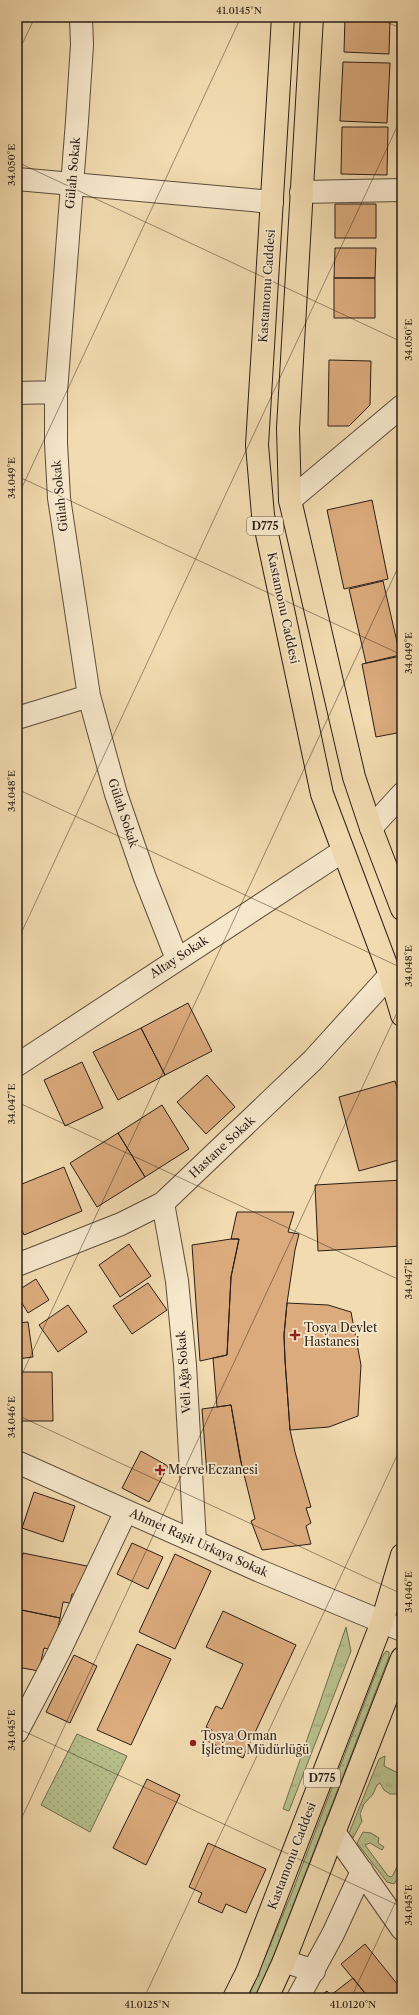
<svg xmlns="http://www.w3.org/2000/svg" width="419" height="2015" viewBox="0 0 419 2015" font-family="'Libre Caslon Text',serif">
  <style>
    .grass { fill: url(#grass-tufts); stroke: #707052 }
    .park { fill: url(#park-dots); stroke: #707052 }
    .building { fill: #dcab7d; stroke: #291e17 }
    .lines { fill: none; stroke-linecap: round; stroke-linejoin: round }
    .minor-casing { stroke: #5b4d3d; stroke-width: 24 }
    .major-casing { stroke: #291e17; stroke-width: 24 }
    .minor { stroke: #f7e8cc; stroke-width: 22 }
    .major { stroke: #f2dbb0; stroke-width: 22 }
    .ticks { fill: none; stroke: #291e17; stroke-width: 1; stroke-opacity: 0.45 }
    .poi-dot { fill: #8f2418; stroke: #f7e8cc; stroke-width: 1.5 }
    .labels { text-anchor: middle; stroke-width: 3.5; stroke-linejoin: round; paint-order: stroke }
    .shield { fill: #f7e8cc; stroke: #675b4d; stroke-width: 1 }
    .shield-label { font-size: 11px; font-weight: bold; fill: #291e17 }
    .street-label { font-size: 12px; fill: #291e17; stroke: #f7e8cc }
    .poi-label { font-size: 12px; fill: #291e17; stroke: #f7e8cc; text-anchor: start }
    .neatline { fill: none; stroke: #291e17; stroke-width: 1.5 }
    .ticks-label { font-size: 10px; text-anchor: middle; fill: #291e17 }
  </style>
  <defs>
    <pattern id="grass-tufts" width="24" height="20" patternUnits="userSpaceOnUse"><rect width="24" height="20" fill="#b8c18d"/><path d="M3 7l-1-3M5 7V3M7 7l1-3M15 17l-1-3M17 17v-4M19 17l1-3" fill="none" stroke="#9ea579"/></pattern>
    <pattern id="park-dots" width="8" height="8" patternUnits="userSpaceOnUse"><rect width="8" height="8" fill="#b8c18d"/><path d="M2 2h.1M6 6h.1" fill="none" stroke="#9ea579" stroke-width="1.8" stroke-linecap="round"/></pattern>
  </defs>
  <rect width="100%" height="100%" fill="#f2dbb0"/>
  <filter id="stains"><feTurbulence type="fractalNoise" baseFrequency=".005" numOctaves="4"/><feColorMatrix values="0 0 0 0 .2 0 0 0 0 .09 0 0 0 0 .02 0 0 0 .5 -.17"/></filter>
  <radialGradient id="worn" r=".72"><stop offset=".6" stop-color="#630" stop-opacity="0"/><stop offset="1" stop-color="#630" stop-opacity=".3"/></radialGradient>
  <path class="grass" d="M 346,1627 L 351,1651 L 289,1811 L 283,1809 Z
    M 386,1651 L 389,1652 L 389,1657 L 261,1988 L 256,1998 L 248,1998 L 291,1895 L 382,1657 Z
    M 385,1756 L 384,1766 L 402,1775 L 402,1794 L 390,1794 L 384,1790 L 380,1783 L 377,1785 L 373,1794 L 364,1804 L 360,1814 L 362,1821 L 353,1838 L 349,1833 L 379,1759 Z
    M 363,1832 L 371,1833 L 379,1838 L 378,1843 L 384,1847 L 382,1850 L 370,1843 L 365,1845 L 388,1876 L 391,1877 L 393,1875 L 402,1856 L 402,1872 L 394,1884 L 387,1882 L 357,1843 Z"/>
  <path class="park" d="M 77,1734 L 127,1756 L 90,1832 L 41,1805 Z"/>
  <path class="building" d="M 345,17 L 390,19 L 389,54 L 344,52 Z
    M 343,62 L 390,63 L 387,123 L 340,121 Z
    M 342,127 L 388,127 L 387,175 L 341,174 Z
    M 335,204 L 376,204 L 376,238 L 335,238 Z
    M 335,248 L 376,248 L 375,278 L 334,278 Z
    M 334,278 L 375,278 L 375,318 L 334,318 Z
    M 329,360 L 371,361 L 370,405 L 349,426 L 328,426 Z
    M 372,500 L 388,579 L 344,589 L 327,510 Z
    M 383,581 L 400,655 L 366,663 L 349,589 Z
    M 401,656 L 402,732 L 376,737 L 362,664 Z
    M 188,1003 L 212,1051 L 165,1075 L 141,1028 Z
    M 141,1028 L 165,1075 L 118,1100 L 93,1052 Z
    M 82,1062 L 103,1108 L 65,1126 L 44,1080 Z
    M 207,1075 L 235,1107 L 206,1134 L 177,1102 Z
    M 395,1081 L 402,1106 L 402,1159 L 359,1171 L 339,1097 Z
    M 162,1105 L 189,1149 L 145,1177 L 118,1133 Z
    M 118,1133 L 145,1177 L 97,1207 L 70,1163 Z
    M 64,1167 L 82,1211 L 24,1235 L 17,1219 L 17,1186 Z
    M 402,1180 L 402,1246 L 318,1251 L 315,1185 Z
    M 237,1212 L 294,1212 L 288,1232 L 299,1234 L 295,1250 L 287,1303 L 284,1335 L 285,1360 L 290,1430 L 295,1452 L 311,1507 L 306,1508 L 311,1523 L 306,1526 L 311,1544 L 262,1550 L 251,1521 L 255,1519 L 240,1458 L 231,1405 L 217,1407 L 213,1358 L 227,1355 L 231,1277 L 239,1239 L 231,1239 Z
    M 231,1239 L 239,1239 L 231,1277 L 227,1355 L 200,1361 L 192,1245 Z
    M 129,1244 L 151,1276 L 120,1297 L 99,1265 Z
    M 36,1279 L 49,1300 L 28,1313 L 17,1295 L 17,1291 Z
    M 148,1283 L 167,1310 L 132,1334 L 113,1306 Z
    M 287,1303 L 328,1305 L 351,1312 L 361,1365 L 358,1416 L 329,1427 L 290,1430 L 285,1360 L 284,1335 Z
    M 68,1305 L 87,1332 L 58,1352 L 39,1325 Z
    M 28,1322 L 33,1357 L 17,1359 L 17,1323 Z
    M 17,1372 L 52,1372 L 53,1421 L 17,1421 Z
    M 231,1405 L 242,1467 L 207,1474 L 202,1409 Z
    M 141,1451 L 168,1466 L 149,1502 L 122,1488 Z
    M 34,1492 L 75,1506 L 63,1542 L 22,1528 Z
    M 132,1543 L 163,1557 L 148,1589 L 117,1574 Z
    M 23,1553 L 87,1566 L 83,1587 L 76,1595 L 72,1594 L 70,1603 L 63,1602 L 60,1618 L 17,1609 L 17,1567 L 20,1568 Z
    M 175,1554 L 211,1571 L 175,1649 L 139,1632 Z
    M 17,1609 L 60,1618 L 53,1650 L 44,1648 L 39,1671 L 17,1667 Z
    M 223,1611 L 296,1645 L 243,1758 L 207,1741 L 212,1730 L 206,1727 L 216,1706 L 222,1709 L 243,1664 L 206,1647 Z
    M 137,1644 L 171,1659 L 131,1745 L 97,1730 Z
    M 74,1655 L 97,1666 L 70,1723 L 46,1712 Z
    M 147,1779 L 180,1795 L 146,1865 L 113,1848 Z
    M 208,1843 L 266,1869 L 246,1913 L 226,1904 L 222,1913 L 198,1902 L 202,1893 L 189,1887 Z
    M 365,1944 L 402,1990 L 402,1998 L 369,1998 L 341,1964 Z
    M 353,1978 L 369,1998 L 333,1998 L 331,1995 Z
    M 327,1991 L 333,1998 L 317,1998 Z"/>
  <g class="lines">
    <g class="minor-casing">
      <path id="minor" d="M 81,17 L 82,45 L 77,121 L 56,392 L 56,443 L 59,498 L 89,696 L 116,794 L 145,878 L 177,959
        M 17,179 L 272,202
        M 301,192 L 402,190
        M 17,393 L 56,392
        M 290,500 L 402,406
        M 17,718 L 89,696
        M 371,828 L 402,794
        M 17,1065 L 343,851
        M 163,1203 L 177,1281 L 185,1365 L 195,1542
        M 17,1265 L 121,1224 L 163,1203 L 313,1060 L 390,975
        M 17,1462 L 260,1571 L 402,1630
        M 17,1732 L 58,1654 L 126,1511
        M 334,1832 L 402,1929
        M 284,1961 L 314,1971
        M 298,1998 L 333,1934 L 362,1871"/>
    </g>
    <g class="major-casing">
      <path id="major" d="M 283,17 L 257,445 L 263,515 L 322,794 L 390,975 L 402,1015
        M 312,17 L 288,428 L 290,500 L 354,777 L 371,828 L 402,909
        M 234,1998 L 247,1972 L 382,1622 L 402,1555
        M 267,1998 L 284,1961 L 402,1658"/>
    </g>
    <use href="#minor" class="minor"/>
    <use href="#major" class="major"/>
  </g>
  <path class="ticks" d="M 376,17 L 402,29M 17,55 L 35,17M 17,162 L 402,342M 17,476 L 402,655M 17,498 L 241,17M 17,789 L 402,968M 17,942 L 402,116M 17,1102 L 402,1281M 17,1385 L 402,559M 17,1415 L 402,1594M 17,1728 L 402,1907M 17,1828 L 402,1002M 144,1998 L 402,1445M 351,1998 L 402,1888"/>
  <g class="poi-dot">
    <path d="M293 1329h4v4h4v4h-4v4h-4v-4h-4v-4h4z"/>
    <path d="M158 1464h4v4h4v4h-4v4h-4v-4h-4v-4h4z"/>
    <circle cx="193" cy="1743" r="4"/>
  </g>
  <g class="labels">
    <g class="shield">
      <rect x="247" y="517" width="36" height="18" rx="3"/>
      <rect x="304" y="1769" width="36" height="18" rx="3"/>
    </g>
    <g class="shield-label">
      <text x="265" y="530">D775</text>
      <text x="322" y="1782">D775</text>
    </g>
    <g class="street-label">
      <text transform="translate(73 173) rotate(-85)" y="4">Gülah Sokak</text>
      <text transform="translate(267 286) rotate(-86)" y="4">Kastamonu Caddesi</text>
      <text transform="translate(60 496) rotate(-96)" y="4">Gülah Sokak</text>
      <text transform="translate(283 608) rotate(78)" y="4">Kastamonu Caddesi</text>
      <text transform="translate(123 813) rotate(72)" y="4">Gülah Sokak</text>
      <text transform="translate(179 957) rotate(-33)" y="4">Altay Sokak</text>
      <text transform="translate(222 1147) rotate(-43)" y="4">Hastane Sokak</text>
      <text transform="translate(184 1372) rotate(-94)" y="4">Veli Ağa Sokak</text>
      <text transform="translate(199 1543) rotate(24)" y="4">Ahmet Raşit Urkaya Sokak</text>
      <text transform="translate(292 1856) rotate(-69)" y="4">Kastamonu Caddesi</text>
    </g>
    <g class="poi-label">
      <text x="304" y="1332">Tosya Devlet<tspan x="304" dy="14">Hastanesi</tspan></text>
      <text x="168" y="1474">Merve Eczanesi</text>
      <text x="201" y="1740">Tosya Orman<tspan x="201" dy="14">İşletme Müdürlüğü</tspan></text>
    </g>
  </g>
  <rect width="419" height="2015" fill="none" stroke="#f2dbb0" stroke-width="44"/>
  <rect x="22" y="22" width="375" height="1971" class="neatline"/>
  <g class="ticks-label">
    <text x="239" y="14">41.0145°N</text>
    <text transform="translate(11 165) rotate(-90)" y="4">34.050°E</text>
    <text transform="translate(408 340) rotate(-90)" y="4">34.050°E</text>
    <text transform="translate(11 478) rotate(-90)" y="4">34.049°E</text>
    <text transform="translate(408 653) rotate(-90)" y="4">34.049°E</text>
    <text transform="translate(11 791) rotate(-90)" y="4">34.048°E</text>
    <text transform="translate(408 966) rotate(-90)" y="4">34.048°E</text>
    <text transform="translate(11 1104) rotate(-90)" y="4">34.047°E</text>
    <text transform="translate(408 1279) rotate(-90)" y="4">34.047°E</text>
    <text transform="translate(11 1417) rotate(-90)" y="4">34.046°E</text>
    <text transform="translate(408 1592) rotate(-90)" y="4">34.046°E</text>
    <text transform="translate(11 1730) rotate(-90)" y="4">34.045°E</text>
    <text transform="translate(408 1905) rotate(-90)" y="4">34.045°E</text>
    <text x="147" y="2008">41.0125°N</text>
    <text x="353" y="2008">41.0120°N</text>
  </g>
  <rect width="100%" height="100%" filter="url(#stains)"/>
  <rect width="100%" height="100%" fill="url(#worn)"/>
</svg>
